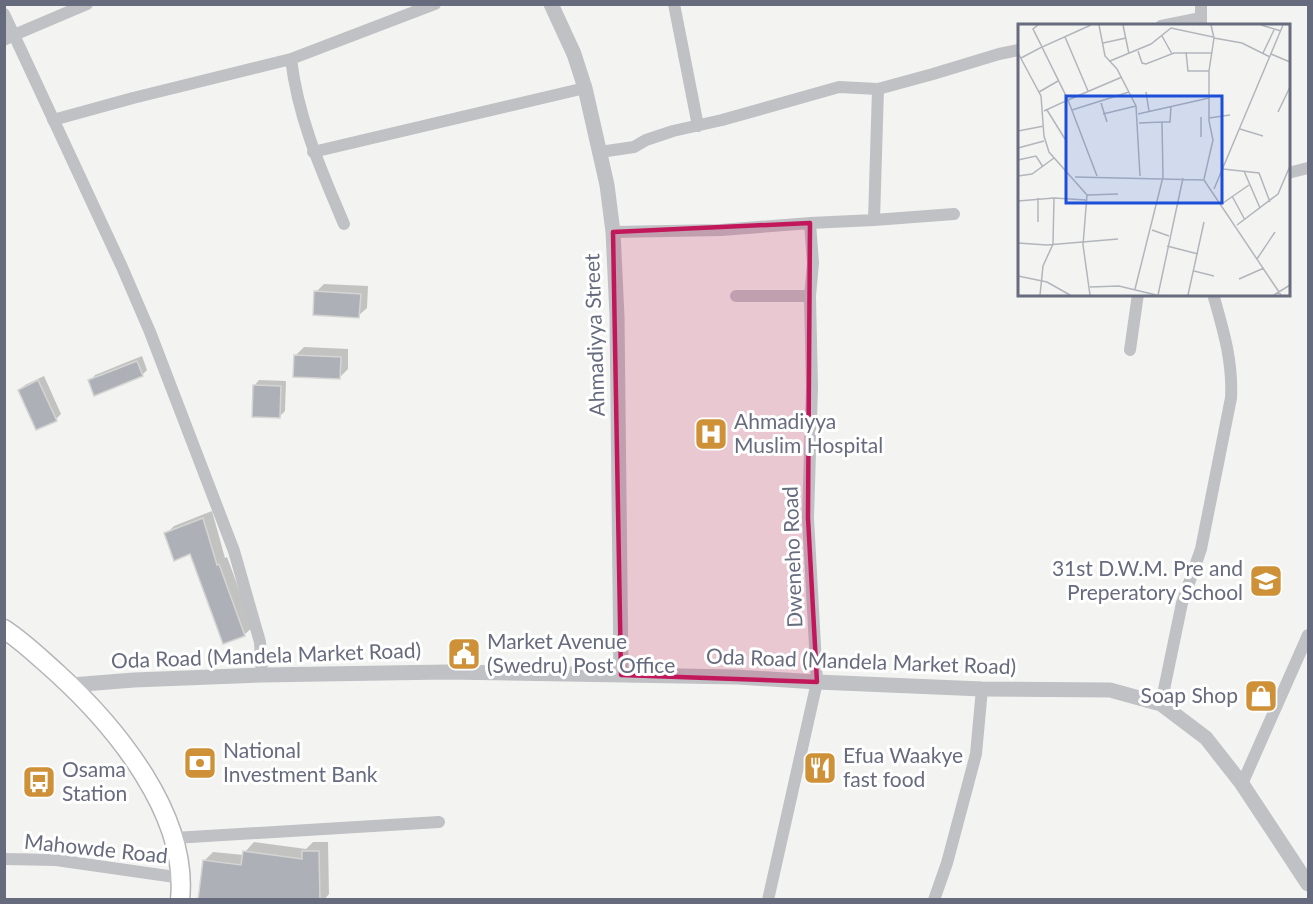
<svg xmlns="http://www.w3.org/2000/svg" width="1313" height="904" viewBox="0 0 1313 904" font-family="Lato,sans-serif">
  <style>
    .shadow { fill: #0003 }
    .building { fill: #adb0b7; stroke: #d4d5d3; stroke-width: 1.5 }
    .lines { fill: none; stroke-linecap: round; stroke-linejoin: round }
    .primary-casing { stroke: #b3b4b9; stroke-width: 21 }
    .minor { stroke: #c0c1c5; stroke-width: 12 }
    .tertiary { stroke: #c0c1c5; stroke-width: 15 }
    .primary { stroke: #fff; stroke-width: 18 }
    .marked { fill: #c2185b; fill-opacity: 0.2; stroke: #c2185b; stroke-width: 4.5; stroke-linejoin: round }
    .labels { text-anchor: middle; stroke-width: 6; stroke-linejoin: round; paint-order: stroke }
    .street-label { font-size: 21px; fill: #666b7e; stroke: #fff }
    .poi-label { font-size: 21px; fill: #666b7e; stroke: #fff; text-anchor: start }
    .inset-road { fill: none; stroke: #b2b5bc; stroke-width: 1.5 }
    .view { fill: #1d4ed8; fill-opacity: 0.15; stroke: #1d4ed8; stroke-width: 3 }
    .inset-edge { fill: none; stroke: #666b7e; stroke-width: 3 }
  </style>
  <rect width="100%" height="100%" fill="#f3f4f1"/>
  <path class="shadow" d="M 324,284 L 368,286 L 367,308 L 358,316 L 316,292 Z
    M 304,347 L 348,349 L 348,369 L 339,378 L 296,355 Z
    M 142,356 L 147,370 L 142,375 L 90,381 L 95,375 Z
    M 44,376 L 61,414 L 56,419 L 19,390 L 25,385 Z
    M 259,380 L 286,381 L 285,411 L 280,416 L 254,386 Z
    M 212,511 L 225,558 L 227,557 L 253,627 L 244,635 L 191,552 L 166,534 L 174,526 Z
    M 254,842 L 306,849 L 313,842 L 328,842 L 329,894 L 324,900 L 199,900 L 204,861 L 213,852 L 244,855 L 245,852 Z"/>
  <path class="building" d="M 314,291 L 361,294 L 359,318 L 313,315 Z
    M 294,355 L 341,357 L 340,379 L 293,377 Z
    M 137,361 L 143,376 L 94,396 L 88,380 Z
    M 38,380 L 57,421 L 36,430 L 18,390 Z
    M 253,385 L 281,386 L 280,418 L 252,417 Z
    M 203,518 L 217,565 L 219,564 L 245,636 L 223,644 L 190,554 L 174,561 L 164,533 Z
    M 243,851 L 302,859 L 302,851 L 319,851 L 320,900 L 198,900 L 203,860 L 241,865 Z"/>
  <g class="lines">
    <g class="primary-casing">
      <path id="primary" d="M 4,629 C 24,642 40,658 57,673 C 116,727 189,815 180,900"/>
    </g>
    <path class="minor" d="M 87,4 L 14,35 L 122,267 L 150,332 L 234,551 L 260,642 L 262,675
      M 674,4 L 698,126
      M 1201,4 L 1201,24
      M 4,14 L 14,35 L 4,40
      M 1161,26 L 1201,18
      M 291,59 C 298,118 321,170 344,224
      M 53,120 L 133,98 L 291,59 L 435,4
      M 313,152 L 585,88
      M 600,152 L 634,147 L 646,140 L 673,131 L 722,120 L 839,87 L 878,89 L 933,74 L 999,54 L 1019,50
      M 1288,173 L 1308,168
      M 874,220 L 954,214
      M 613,232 L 721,230 L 810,223
      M 736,296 L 810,296
      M 1130,350 L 1138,294
      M 1161,704 L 1182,603 L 1201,549 L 1231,398 C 1233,361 1223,329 1213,294
      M 1242,784 L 1308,635
      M 174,838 L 439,822
      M 4,859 L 56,860 L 182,878
      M 768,900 L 817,682 L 808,518 L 812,387 L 810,296 L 813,263 L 810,223 L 874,220 L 878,89
      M 934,900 L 947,863 L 976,754 L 982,689"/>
    <path class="tertiary" d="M 551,4 L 574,54 L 585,88 L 607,185 L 613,232 L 617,316 L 621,675
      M 71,685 L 134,680 L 262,675 L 446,672 L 737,677 L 817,682 L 982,689 L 1110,690 L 1161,704 L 1206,738 L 1242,784 L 1308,884"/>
    <use href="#primary" class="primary"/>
  </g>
  <path class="marked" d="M 810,223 L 808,518 L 817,682 L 621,675 L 613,232 Z"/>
  <defs>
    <g id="hospital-square" transform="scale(1.725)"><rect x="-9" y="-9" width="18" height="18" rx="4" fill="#ce9137" stroke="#fff"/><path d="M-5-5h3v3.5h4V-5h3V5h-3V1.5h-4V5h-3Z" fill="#fff"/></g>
    <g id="school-square" transform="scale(1.725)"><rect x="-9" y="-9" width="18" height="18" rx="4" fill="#ce9137" stroke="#fff"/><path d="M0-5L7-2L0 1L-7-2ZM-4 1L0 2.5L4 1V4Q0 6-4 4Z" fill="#fff"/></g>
    <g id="civic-square" transform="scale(1.725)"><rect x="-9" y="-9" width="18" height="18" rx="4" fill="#ce9137" stroke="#fff"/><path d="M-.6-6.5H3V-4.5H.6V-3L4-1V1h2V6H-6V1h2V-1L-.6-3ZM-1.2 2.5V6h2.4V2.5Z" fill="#fff"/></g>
    <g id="shop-square" transform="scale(1.725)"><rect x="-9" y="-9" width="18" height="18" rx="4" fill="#ce9137" stroke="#fff"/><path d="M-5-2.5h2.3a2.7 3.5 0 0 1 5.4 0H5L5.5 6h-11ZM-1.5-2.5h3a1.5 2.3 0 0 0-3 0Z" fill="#fff"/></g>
    <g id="bank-square" transform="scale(1.725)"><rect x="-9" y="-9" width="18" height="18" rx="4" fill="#ce9137" stroke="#fff"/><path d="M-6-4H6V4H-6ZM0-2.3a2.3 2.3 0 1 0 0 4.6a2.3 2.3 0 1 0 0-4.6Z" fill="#fff"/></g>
    <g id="restaurant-square" transform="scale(1.725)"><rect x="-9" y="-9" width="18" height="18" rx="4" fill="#ce9137" stroke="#fff"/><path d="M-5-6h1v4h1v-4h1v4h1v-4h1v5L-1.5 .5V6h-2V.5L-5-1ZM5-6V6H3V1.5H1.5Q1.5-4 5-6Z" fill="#fff"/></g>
    <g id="bus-square" transform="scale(1.725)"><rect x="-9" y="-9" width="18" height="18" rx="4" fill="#ce9137" stroke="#fff"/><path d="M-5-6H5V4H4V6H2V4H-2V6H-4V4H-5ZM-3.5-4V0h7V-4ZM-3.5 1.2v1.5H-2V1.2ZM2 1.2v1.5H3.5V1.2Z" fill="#fff"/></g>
  </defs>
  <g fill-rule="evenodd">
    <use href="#hospital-square" x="711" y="434"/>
    <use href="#school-square" x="1266" y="581"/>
    <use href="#civic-square" x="464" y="654"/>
    <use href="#shop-square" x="1261" y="696"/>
    <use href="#bank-square" x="200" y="763"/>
    <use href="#restaurant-square" x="820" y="768"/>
    <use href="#bus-square" x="39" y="782"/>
  </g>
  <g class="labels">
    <g class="street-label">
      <text transform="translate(595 335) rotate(-92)" y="7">Ahmadiyya Street</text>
      <text transform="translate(793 557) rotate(-92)" y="7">Dweneho Road</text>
      <text transform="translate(266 656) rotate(-2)" y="7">Oda Road (Mandela Market Road)</text>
      <text transform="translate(861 662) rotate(2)" y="7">Oda Road (Mandela Market Road)</text>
      <text transform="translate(96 849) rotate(6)" y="7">Mahowde Road</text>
    </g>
    <g class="poi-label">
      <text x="734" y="429">Ahmadiyya<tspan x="734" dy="24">Muslim Hospital</tspan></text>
      <text x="1243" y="576" text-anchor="end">31st D.W.M. Pre and<tspan x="1243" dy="24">Preperatory School</tspan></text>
      <text x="487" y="649">Market Avenue<tspan x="487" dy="24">(Swedru) Post Office</tspan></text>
      <text x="1238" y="703" text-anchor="end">Soap Shop</text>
      <text x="223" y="758">National<tspan x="223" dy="24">Investment Bank</tspan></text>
      <text x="843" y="763">Efua Waakye<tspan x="843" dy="24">fast food</tspan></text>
      <text x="62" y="777">Osama<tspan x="62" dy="24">Station</tspan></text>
    </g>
  </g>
  <g transform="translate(1018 24)">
    <rect width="272" height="272" fill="#f3f4f1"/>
    <path class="inset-road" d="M 81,1 L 87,32 L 99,45 L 118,82 L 122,152M 105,1 L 111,30M 243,1 L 263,7M 144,12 L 154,30M 47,13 L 70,67M 196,14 L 224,19 L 252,33M 85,19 L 108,14M 120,27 L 124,39 L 128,40 L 156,29 L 194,29M 168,28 L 170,47 L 191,47M 0,29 L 23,72 L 26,112 L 31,128 L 69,171 L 65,221 L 72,271M 245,29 L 256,6M 253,30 L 272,38M 3,34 L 24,23 L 15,5 L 20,1M 92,37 L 133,20 L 153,4 L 195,13M 21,68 L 40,57M 128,68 L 131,87M 83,79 L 89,98M 29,86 L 47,115M 54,86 L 111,68M 26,87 L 50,76 L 24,23 L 73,1M 260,88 L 272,63M 85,90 L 118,82M 120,90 L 191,74M 191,94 L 212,91M 121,99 L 144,98M 222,105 L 245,112M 0,107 L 26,102M 183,113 L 183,93M 0,124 L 26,117M 0,136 L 18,132 L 25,143M 205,145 L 241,149 L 252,178M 226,147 L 242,184M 0,152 L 14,150 L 36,134M 79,152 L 50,76 L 104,53M 57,153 L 186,156 L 263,271M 186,155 L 195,116 L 191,97 L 191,47 L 196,14 L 193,1M 196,165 L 265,1M 69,171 L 100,170M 214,172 L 227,196M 20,174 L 20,198M 0,177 L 36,174 L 68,176M 205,179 L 231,161M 219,201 L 260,170 L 272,142M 134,206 L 151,212M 0,219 L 29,221 L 100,215M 149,222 L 180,230M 239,235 L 257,208M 176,247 L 196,252M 0,252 L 29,258 L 52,271M 221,255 L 246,244M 72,263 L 101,262 L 138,271M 117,265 L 145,153 L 144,98 L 152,98 L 153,82M 22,271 L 25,242 L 35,220 L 36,174M 140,271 L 165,154M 170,271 L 186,198M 256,271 L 272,261"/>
    <path class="view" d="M 48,72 L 204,72 L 204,179 L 48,179 Z"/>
    <rect width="272" height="272" class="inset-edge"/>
  </g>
  <rect width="1313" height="904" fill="none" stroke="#666b7e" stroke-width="12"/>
</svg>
